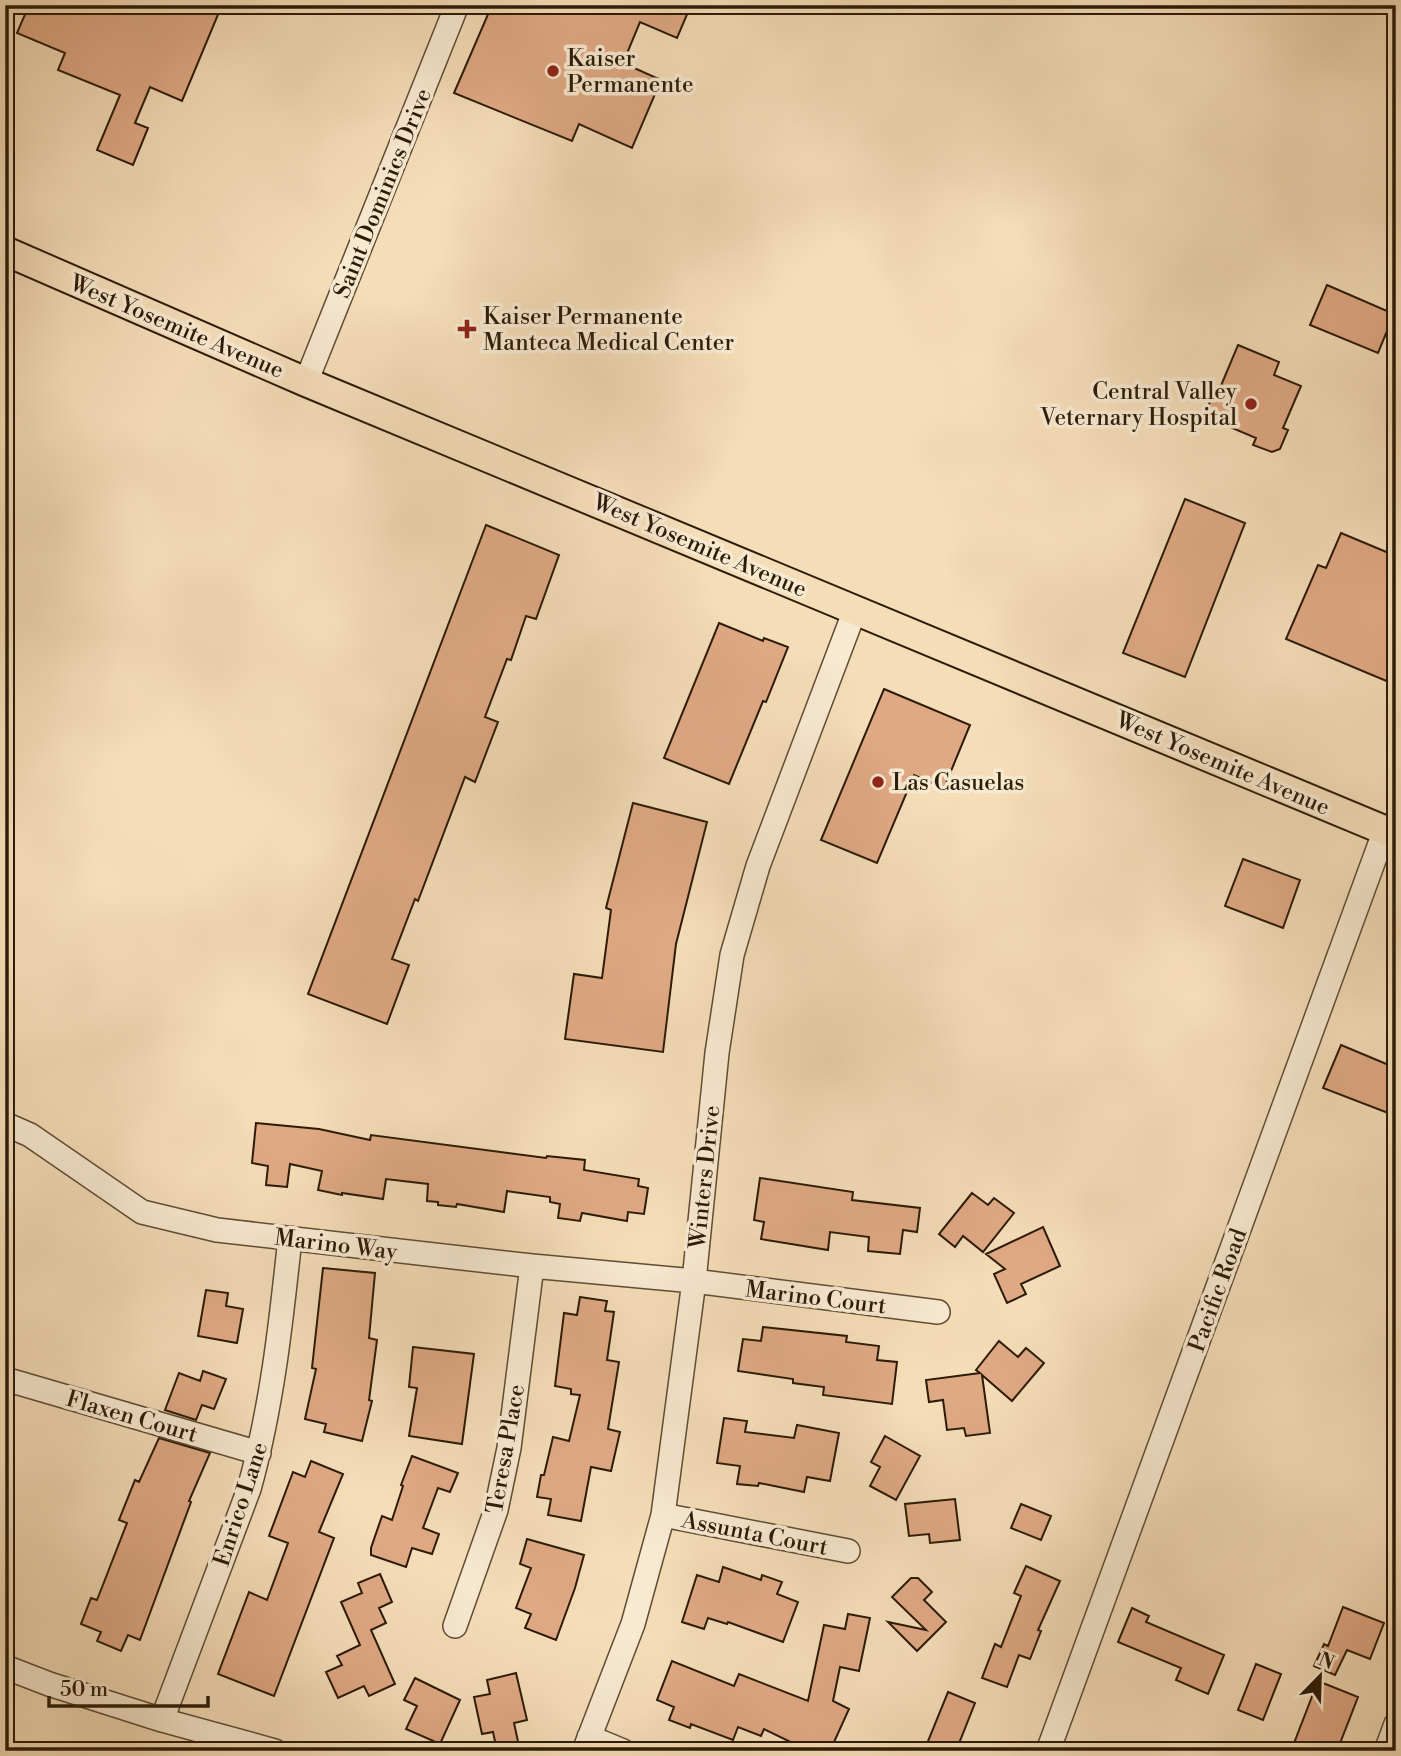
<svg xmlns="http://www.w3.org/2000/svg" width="1401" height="1756" viewBox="0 0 1401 1756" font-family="'Libre Bodoni',serif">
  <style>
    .building { fill: #dfa984; stroke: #2c1b07; stroke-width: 2 }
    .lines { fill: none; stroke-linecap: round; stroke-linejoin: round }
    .minor-casing { stroke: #5e4c33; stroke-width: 26 }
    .major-casing { stroke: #2c1b07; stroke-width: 32 }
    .minor { stroke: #f8e9d1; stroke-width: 23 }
    .major { stroke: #f5ddb8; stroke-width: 28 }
    .poi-dot { fill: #8f2418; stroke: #f8e9d1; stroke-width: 2.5 }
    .labels { text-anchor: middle; stroke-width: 7; stroke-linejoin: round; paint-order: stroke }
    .poi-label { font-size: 23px; fill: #2c1b07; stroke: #f8e9d1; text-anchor: start }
    .street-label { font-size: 23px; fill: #2c1b07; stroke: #f8e9d1 }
  </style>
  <rect width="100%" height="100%" fill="#f5ddb8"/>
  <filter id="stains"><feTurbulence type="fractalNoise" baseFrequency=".00286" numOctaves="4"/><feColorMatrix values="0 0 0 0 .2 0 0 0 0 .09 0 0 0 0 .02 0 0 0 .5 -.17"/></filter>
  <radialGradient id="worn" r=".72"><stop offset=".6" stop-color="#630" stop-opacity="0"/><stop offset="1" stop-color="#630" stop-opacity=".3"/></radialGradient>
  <path class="building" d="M 29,5 L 222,5 L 182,101 L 150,87 L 135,123 L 148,128 L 133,165 L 97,150 L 120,95 L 58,70 L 65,53 L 17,33 Z
    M 492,5 L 691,5 L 677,38 L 640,22 L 623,63 L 661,80 L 632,148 L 579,124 L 572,141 L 454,93 Z
    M 1327,285 L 1394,314 L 1378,353 L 1310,325 Z
    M 1238,345 L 1279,362 L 1274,375 L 1301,386 L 1283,428 L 1288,430 L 1280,449 L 1272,452 L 1253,445 L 1256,438 L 1204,416 L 1216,387 L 1220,388 Z
    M 1185,499 L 1245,523 L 1185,677 L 1123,653 Z
    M 486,525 L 559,555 L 536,619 L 526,616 L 511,660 L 507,659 L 485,717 L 498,722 L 475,782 L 465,777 L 418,901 L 415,899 L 392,959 L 409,965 L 387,1024 L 308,994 Z
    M 1341,533 L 1396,556 L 1396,685 L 1286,639 L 1318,565 L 1326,568 Z
    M 719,623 L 763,641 L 764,638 L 788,647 L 766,702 L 763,701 L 729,784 L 664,758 Z
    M 884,689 L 970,725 L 944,788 L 914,775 L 877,863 L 821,840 Z
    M 633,803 L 707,822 L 676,944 L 663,1052 L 565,1039 L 574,974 L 602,978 L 611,910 L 606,908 Z
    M 1243,859 L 1300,880 L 1283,928 L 1225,906 Z
    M 1341,1045 L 1396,1068 L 1396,1116 L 1323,1088 Z
    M 256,1123 L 319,1129 L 370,1140 L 371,1135 L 546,1158 L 547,1156 L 585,1160 L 584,1170 L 639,1179 L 638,1186 L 648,1188 L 644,1214 L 628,1212 L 627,1221 L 582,1213 L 580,1221 L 558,1218 L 560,1204 L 550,1202 L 550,1197 L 507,1191 L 504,1212 L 457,1204 L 456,1207 L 438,1205 L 438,1202 L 427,1201 L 428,1184 L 386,1179 L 383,1199 L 342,1193 L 342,1195 L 318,1190 L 322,1171 L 290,1164 L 287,1187 L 266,1185 L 268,1166 L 252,1163 Z
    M 760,1178 L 853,1192 L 852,1200 L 920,1208 L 917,1232 L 903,1230 L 900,1254 L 868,1251 L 869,1237 L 830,1232 L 828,1250 L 761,1239 L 764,1222 L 754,1220 Z
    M 972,1193 L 988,1205 L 994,1198 L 1014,1213 L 983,1252 L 963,1236 L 955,1247 L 939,1234 Z
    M 1043,1227 L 1060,1266 L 1021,1284 L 1026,1294 L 1007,1303 L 994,1274 L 1005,1269 L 986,1254 Z
    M 323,1268 L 375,1273 L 369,1338 L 377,1340 L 369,1400 L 372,1401 L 362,1441 L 324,1432 L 326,1424 L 305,1419 L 316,1369 L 312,1368 Z
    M 206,1290 L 228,1293 L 226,1306 L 243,1309 L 237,1343 L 198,1336 Z
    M 580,1297 L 607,1301 L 605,1311 L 614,1312 L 607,1360 L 619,1362 L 608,1429 L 620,1432 L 611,1471 L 591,1467 L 581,1521 L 548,1515 L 551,1499 L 537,1497 L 541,1475 L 544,1475 L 553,1437 L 569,1441 L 580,1395 L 571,1394 L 571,1389 L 555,1386 L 564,1313 L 577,1315 Z
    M 763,1327 L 847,1336 L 846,1342 L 879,1346 L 877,1360 L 897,1362 L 892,1404 L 823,1395 L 824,1387 L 793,1383 L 793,1379 L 738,1371 L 743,1339 L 761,1341 Z
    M 999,1341 L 1018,1357 L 1026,1348 L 1044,1363 L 1012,1401 L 982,1375 L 990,1433 L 966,1436 L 964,1428 L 947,1430 L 943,1400 L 929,1402 L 926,1380 L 980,1373 L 976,1370 Z
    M 413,1347 L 474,1354 L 462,1444 L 409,1436 L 417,1388 L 409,1387 Z
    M 203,1371 L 226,1379 L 214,1409 L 202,1405 L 196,1420 L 165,1410 L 179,1373 L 200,1381 Z
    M 724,1418 L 747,1421 L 745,1432 L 794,1438 L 797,1425 L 839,1433 L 830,1481 L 807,1477 L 804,1492 L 759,1483 L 758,1486 L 737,1484 L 740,1466 L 717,1463 Z
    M 885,1436 L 920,1456 L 896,1500 L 870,1486 L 880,1467 L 871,1462 Z
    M 159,1438 L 210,1453 L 189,1501 L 191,1502 L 140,1640 L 128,1635 L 121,1651 L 97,1641 L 101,1632 L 81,1624 L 91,1598 L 97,1600 L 127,1523 L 119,1520 L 135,1480 L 139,1482 Z
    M 412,1456 L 458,1473 L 450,1492 L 438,1488 L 423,1528 L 439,1534 L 432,1554 L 412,1548 L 406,1567 L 371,1555 L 371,1548 L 382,1516 L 392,1520 L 403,1486 L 401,1485 Z
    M 311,1461 L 343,1474 L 319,1532 L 334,1538 L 274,1696 L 218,1674 L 249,1592 L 267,1600 L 288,1543 L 269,1536 L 293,1472 L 305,1477 Z
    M 955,1499 L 960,1540 L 930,1543 L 929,1534 L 909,1536 L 905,1504 Z
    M 1021,1504 L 1051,1516 L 1041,1540 L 1011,1528 Z
    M 527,1539 L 584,1555 L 575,1588 L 556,1640 L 525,1628 L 531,1614 L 516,1608 L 531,1568 L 520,1564 Z
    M 1026,1566 L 1060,1581 L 1038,1630 L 1041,1631 L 1030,1659 L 1019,1655 L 1007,1687 L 982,1678 L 995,1644 L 1001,1647 L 1021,1596 L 1014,1593 Z
    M 723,1567 L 761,1580 L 762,1575 L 782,1582 L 777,1594 L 798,1602 L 783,1642 L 728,1622 L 727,1624 L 708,1618 L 704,1629 L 682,1622 L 697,1575 L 719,1582 Z
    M 380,1574 L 392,1602 L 379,1608 L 386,1623 L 371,1630 L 395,1684 L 369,1696 L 364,1686 L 338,1698 L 326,1672 L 342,1665 L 337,1656 L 360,1645 L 341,1602 L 362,1593 L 358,1583 Z
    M 911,1578 L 918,1578 L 932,1592 L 924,1600 L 946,1622 L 917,1651 L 888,1622 L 926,1630 L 892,1597 Z
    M 1343,1607 L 1384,1623 L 1370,1659 L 1347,1650 L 1335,1675 L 1314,1666 L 1324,1644 L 1328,1646 Z
    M 1132,1608 L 1149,1616 L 1146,1622 L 1224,1655 L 1208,1694 L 1176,1680 L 1181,1668 L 1118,1642 Z
    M 848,1614 L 870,1618 L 859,1671 L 840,1667 L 833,1701 L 849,1709 L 830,1751 L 809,1751 L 764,1729 L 761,1736 L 738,1727 L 733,1740 L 691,1724 L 690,1728 L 669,1720 L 674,1707 L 657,1700 L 672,1661 L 734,1686 L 739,1674 L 808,1701 L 824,1625 L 845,1629 Z
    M 1256,1664 L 1281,1674 L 1263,1720 L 1238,1710 Z
    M 516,1673 L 527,1720 L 514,1723 L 519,1746 L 497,1751 L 493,1732 L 482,1734 L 474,1697 L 490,1694 L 487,1680 Z
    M 415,1678 L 460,1700 L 440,1744 L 406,1729 L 417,1706 L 404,1700 Z
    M 1318,1681 L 1358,1697 L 1337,1751 L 1291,1751 Z
    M 948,1692 L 975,1703 L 956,1751 L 924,1751 Z"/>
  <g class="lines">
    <g class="minor-casing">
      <path id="minor" d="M 306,382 L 457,5
        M 5,1124 L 30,1135 L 142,1212 L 217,1230 L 532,1266 L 694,1281 L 938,1312
        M 5,1379 L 259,1453
        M 663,1515 L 848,1551
        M 455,1626 L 496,1510 L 509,1448 L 532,1266
        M 5,1667 L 49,1684 L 162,1720 L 275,1751
        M 162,1720 L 249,1489 C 272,1407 281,1323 290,1238
        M 589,1737 L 623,1751
        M 584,1751 L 633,1624 L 663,1515 L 694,1281 L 717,1053 L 732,955 L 758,866 L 855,610
        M 1048,1751 L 1385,830
        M 1386,1751 L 1396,1724"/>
    </g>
    <g class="major-casing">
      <path id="major" d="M 5,251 L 306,382 L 1396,835"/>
    </g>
    <use href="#minor" class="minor"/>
    <use href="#major" class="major"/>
  </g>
  <g class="poi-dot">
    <circle cx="553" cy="71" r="7"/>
    <path d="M463.5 318.5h7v7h7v7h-7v7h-7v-7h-7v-7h7z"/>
    <circle cx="1251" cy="404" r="7"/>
    <circle cx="878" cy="782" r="7"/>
  </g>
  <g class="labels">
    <g class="poi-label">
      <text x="567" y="66">Kaiser<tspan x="567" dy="26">Permanente</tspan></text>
      <text x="483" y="324">Kaiser Permanente<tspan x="483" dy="26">Manteca Medical Center</tspan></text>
      <text x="1237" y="399" text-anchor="end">Central Valley<tspan x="1237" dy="26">Veternary Hospital</tspan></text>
      <text x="892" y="790">Las Casuelas</text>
    </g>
    <g class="street-label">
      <text transform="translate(382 193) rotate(-68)" y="8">Saint Dominics Drive</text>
      <text transform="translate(177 326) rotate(23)" y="8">West Yosemite Avenue</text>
      <text transform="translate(700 545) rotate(23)" y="8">West Yosemite Avenue</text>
      <text transform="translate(1223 763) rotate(23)" y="8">West Yosemite Avenue</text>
      <text transform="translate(704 1177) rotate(-84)" y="8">Winters Drive</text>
      <text transform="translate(336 1244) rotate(7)" y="8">Marino Way</text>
      <text transform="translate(1217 1290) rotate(-70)" y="8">Pacific Road</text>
      <text transform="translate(816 1297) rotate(7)" y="8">Marino Court</text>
      <text transform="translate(132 1416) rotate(16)" y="8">Flaxen Court</text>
      <text transform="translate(505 1449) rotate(-80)" y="8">Teresa Place</text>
      <text transform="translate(240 1504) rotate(-72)" y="8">Enrico Lane</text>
      <text transform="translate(755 1533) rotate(11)" y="8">Assunta Court</text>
    </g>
  </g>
  <rect width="1401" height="1756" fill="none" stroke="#f5ddb8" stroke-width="28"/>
  <rect x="7" y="7" width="1387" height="1742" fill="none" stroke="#2c1b07" stroke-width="3.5"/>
  <rect x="14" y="14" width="1373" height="1728" fill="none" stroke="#2c1b07" stroke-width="2"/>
  <g transform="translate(1320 1676) rotate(23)" stroke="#f8e9d1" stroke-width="5" paint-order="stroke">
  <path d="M0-5L12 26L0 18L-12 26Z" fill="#2c1b07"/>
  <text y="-10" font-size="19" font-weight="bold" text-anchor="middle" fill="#2c1b07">N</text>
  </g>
  <path d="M49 1696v10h159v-10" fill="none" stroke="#2c1b07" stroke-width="3.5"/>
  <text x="60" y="1696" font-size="21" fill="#2c1b07" stroke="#f8e9d1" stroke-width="5" paint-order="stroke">50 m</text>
  <rect width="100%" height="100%" filter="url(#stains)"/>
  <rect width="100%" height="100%" fill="url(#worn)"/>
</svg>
